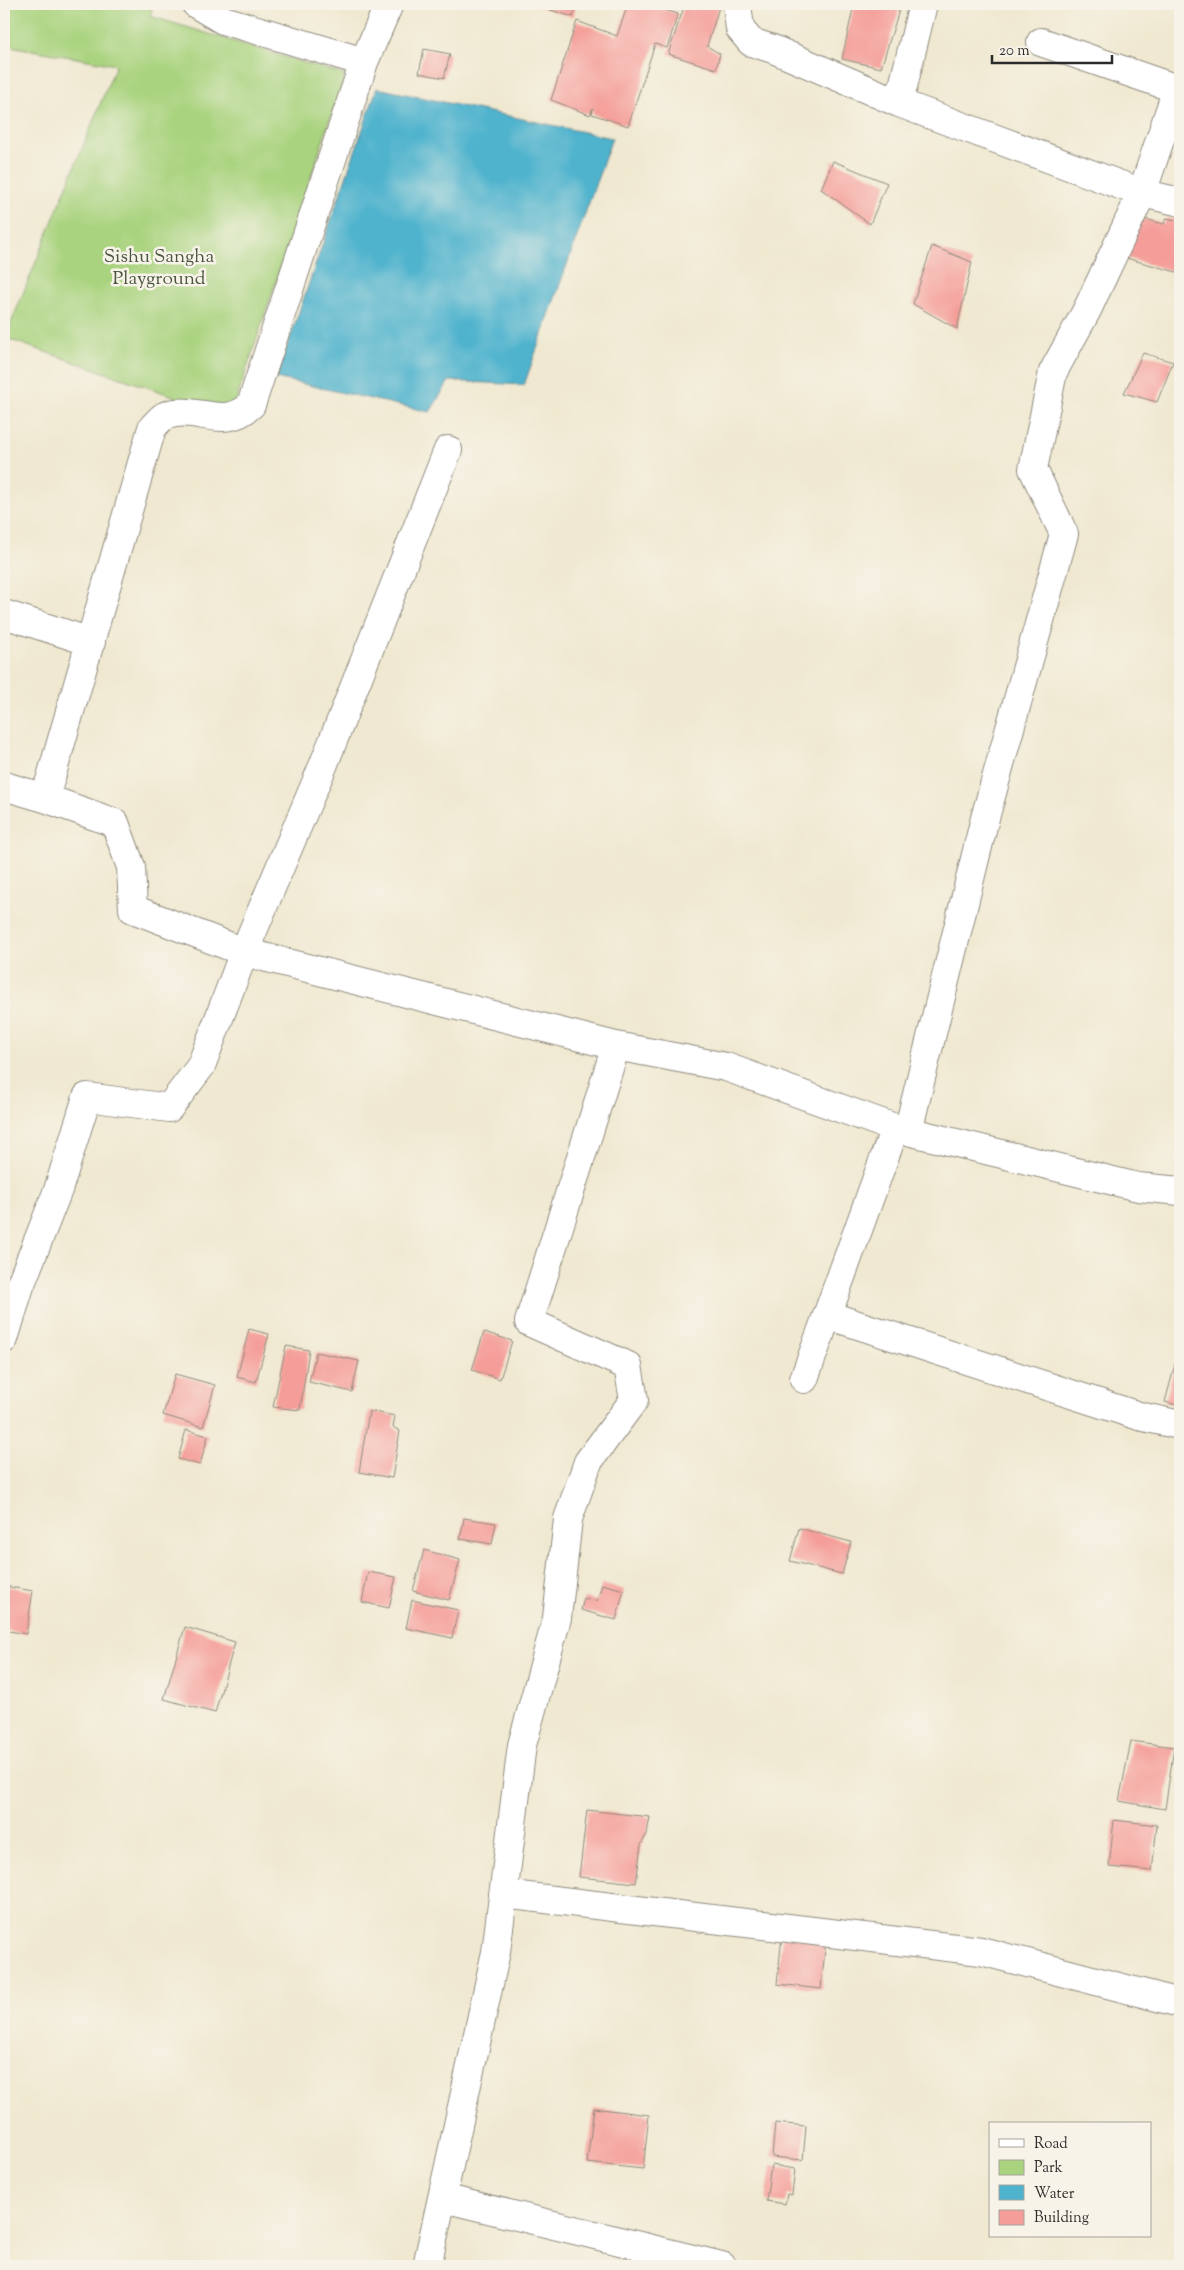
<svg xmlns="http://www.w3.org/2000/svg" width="1184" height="2270" viewBox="0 0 1184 2270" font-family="'Sorts Mill Goudy',serif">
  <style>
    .green { fill: #a9d37e; stroke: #6a7f54 }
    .water { fill: #4fb3cd; stroke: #3d6f7c }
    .building { fill: #f59e99 }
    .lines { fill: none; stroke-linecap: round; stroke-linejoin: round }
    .minor-casing { stroke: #8e8a7e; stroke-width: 30 }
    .minor { stroke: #fff; stroke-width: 28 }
    .labels { text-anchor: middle; stroke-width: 5; stroke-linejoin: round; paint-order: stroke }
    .park-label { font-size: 19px; fill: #4a5540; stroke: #f7f3e8 }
  </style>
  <rect width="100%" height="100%" fill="#f7f3e8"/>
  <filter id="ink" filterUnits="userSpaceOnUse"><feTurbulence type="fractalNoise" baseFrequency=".02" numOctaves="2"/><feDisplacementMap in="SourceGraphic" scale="10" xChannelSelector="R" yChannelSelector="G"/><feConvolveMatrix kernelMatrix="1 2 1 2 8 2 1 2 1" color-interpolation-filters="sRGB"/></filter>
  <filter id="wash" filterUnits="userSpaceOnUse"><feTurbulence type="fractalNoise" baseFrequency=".0096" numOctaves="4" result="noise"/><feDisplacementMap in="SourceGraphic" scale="20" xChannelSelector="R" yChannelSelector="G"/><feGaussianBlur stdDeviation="1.12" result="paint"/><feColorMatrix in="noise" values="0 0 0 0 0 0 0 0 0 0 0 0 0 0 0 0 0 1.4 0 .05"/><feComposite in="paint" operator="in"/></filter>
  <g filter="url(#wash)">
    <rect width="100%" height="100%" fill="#f0e8d0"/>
    <path class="green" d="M 4,4 L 153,4 L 150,16 L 345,75 L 231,416 L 5,338 L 116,65 L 4,45 Z"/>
    <path class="water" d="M 377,88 L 612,138 L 524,385 L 449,381 L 430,412 L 276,378 Z"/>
    <g id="blocks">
      <path class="building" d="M 531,4 L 577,4 L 573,17 Z
        M 628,4 L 645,4 L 678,14 L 667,48 L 655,44 L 628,126 L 592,114 L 593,108 L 590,115 L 551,100 L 577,21 L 617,36 Z
        M 685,4 L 720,4 L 707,46 L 720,54 L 716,69 L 668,54 Z
        M 854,4 L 901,4 L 881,68 L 842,59 Z
        M 424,49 L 450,54 L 444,78 L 419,73 Z
        M 833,161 L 887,183 L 870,224 L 821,189 Z
        M 1137,217 L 1164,224 L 1166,218 L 1180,221 L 1180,273 L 1126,258 Z
        M 932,246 L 972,262 L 957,329 L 913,304 Z
        M 1143,353 L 1173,362 L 1157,402 L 1124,393 Z
        M 249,1329 L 269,1334 L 256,1382 L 237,1377 Z
        M 484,1332 L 512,1341 L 500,1379 L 472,1370 Z
        M 286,1346 L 309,1350 L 300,1410 L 273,1407 Z
        M 1180,1346 L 1180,1406 L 1165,1402 Z
        M 316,1352 L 359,1361 L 352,1392 L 309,1382 Z
        M 175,1374 L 215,1385 L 203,1427 L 163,1415 Z
        M 369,1411 L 395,1416 L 393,1427 L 400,1431 L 392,1478 L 359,1472 Z
        M 186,1430 L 208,1436 L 200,1465 L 178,1459 Z
        M 464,1518 L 496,1523 L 492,1544 L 460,1539 Z
        M 799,1528 L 851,1542 L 842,1574 L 790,1561 Z
        M 424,1550 L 460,1560 L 449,1600 L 413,1591 Z
        M 368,1572 L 396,1577 L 389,1608 L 362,1602 Z
        M 602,1584 L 624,1590 L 616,1620 L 581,1610 L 584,1598 L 597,1601 Z
        M 4,1586 L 33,1591 L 26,1634 L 4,1630 Z
        M 412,1600 L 458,1610 L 452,1638 L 406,1628 Z
        M 185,1627 L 235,1642 L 215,1713 L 164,1699 Z
        M 1131,1741 L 1174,1747 L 1165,1809 L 1119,1801 Z
        M 587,1810 L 650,1817 L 647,1834 L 641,1845 L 636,1883 L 579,1877 Z
        M 1114,1820 L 1157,1825 L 1152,1871 L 1109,1867 Z
        M 782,1936 L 826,1940 L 821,1989 L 777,1984 Z
        M 594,2108 L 649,2115 L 643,2169 L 587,2163 Z
        M 775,2123 L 806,2126 L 803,2160 L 772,2157 Z
        M 771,2165 L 795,2169 L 792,2195 L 787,2194 L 785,2204 L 766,2201 Z"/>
    </g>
  </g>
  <g filter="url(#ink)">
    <use href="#blocks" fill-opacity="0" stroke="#8e8a7e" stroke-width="1"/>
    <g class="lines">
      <g class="minor-casing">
        <path id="minor" d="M 737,4 L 740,29 L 751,42 L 773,49 L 899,103 L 1142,193 L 1087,310 L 1053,372 L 1033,469 L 1064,534 L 985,818 L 908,1131
          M 1041,42 L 1180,90
          M 364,62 L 389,4
          M 1177,89 L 1142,193 L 1180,202
          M 899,103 L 923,4
          M 448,450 L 323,766 L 244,952 L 616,1046 L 726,1067 L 895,1128 L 1138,1187 L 1180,1191
          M 4,614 L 91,642
          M 4,786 L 45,798
          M 827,1315 L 1139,1416 L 1180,1425
          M 4,1339 L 20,1286 L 58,1190 L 87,1097 L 169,1108 L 201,1066 L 244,952 L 133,909 L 131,867 L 115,823 L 45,798 L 152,428 C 156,424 162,416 167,415 C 197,405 224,431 251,405 L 364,62 L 223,20 L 196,4
          M 804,1379 L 895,1128
          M 503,1894 L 981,1951 L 1180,2003
          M 443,2198 L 722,2266
          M 427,2266 L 496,1952 L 522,1745 L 557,1618 L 568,1519 L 588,1462 L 634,1400 L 628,1366 L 529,1322 L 616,1046"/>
      </g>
      <use href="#minor" class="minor"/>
    </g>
  </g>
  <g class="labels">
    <g class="park-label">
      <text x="159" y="262">Sishu Sangha<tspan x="159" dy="22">Playground</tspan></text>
    </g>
  </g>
  <rect width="1184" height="2270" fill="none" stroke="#f7f3e8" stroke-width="20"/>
  <rect x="989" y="2122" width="162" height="115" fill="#f7f3e8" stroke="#a5a39c"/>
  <rect x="999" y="2139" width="25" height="8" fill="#ffffff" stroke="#a5a39c"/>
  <text x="1034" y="2148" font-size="15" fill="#2b2b2b">Road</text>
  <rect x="999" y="2160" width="25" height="15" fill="#a9d37e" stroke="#a5a39c"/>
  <text x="1034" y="2172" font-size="15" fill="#2b2b2b">Park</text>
  <rect x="999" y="2185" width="25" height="15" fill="#4fb3cd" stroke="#a5a39c"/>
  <text x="1034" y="2198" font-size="15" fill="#2b2b2b">Water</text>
  <rect x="999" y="2210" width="25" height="15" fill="#f59e99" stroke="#a5a39c"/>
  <text x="1034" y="2222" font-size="15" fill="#2b2b2b">Building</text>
  <path d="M992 55v8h120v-8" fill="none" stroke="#2b2b2b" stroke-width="2.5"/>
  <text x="999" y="55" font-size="15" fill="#2b2b2b" stroke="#f7f3e8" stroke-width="4" paint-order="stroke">20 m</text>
</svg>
